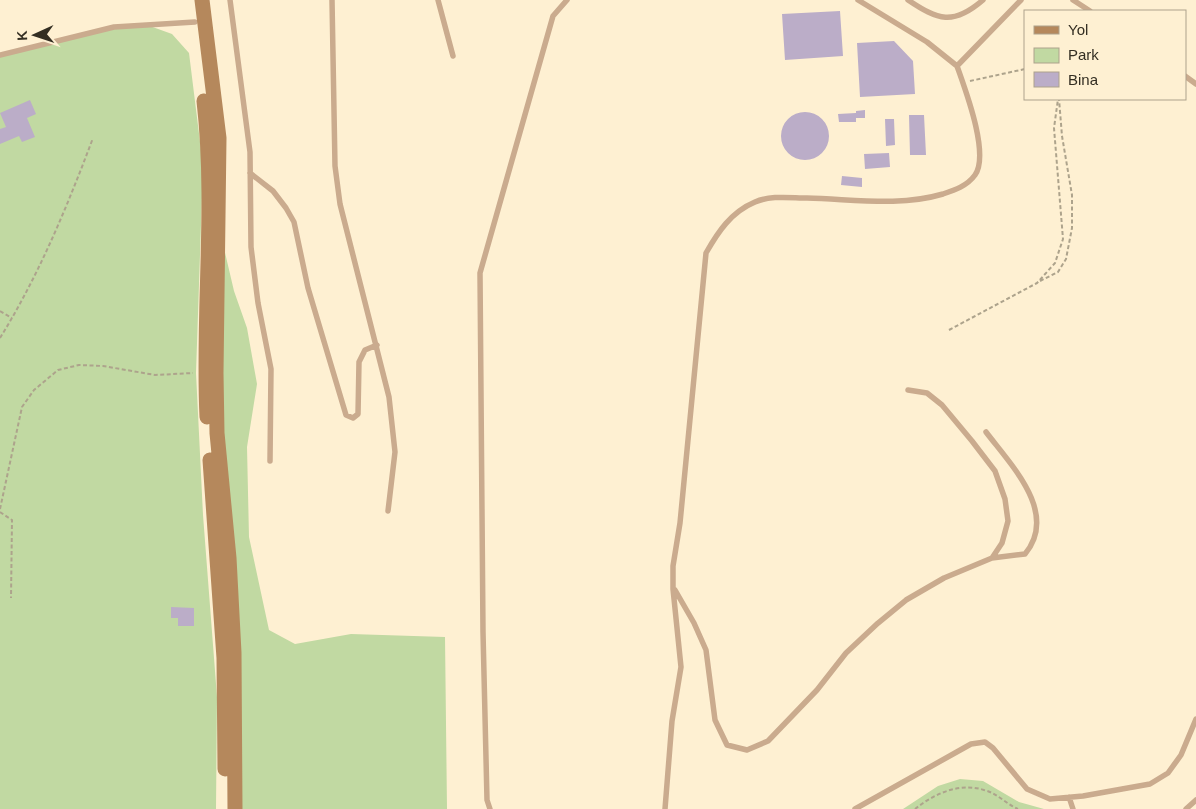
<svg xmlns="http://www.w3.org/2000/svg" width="1196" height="809" viewBox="0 0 1196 809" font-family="Arial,sans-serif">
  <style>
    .green { fill: #c1d9a2 }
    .building { fill: #bbadc8 }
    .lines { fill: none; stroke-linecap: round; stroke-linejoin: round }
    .path { stroke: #ada38c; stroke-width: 2; stroke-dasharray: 4 2.5; stroke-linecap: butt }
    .lane { stroke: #caab8e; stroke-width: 5.5 }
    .secondary { stroke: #b5885c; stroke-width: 15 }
  </style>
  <rect width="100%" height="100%" fill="#fef0d2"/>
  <path class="green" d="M 147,25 L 172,34 L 189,53 L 203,166 L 196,373 L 203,515 L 217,697 L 216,809 L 0,809 L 0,55 L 114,27 Z
    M 223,244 L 234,291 L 247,328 L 257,384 L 247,447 L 249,537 L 269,630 L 295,644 L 351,634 L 445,637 L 447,809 L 235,809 L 217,433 Z
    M 960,779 L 983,781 L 1019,802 L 1044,809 L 903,809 L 938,786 Z"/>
  <path class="building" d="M 840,11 L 843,56 L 785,60 L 782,14 Z
    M 894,41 L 913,61 L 915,94 L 860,97 L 857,43 Z
    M 30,100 L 36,114 L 27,118 L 35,137 L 22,142 L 19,136 L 0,144 L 0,129 L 6,127 L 0,113 Z
    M 865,110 L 865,118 L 856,118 L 856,122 L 839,122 L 838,114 L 856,113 L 856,111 Z
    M781 136a24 24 0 1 1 48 0a24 24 0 1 1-48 0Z
    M 909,115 L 924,115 L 926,155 L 910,155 Z
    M 885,119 L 894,119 L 895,145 L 886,146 Z
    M 889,153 L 890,167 L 865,169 L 864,154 Z
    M 842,176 L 862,178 L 862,187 L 841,185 Z
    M 171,607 L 194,608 L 194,626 L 178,626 L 178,618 L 171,618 Z"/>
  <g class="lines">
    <path class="path" d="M 970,81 L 1025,69
      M 1040,281 L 1058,272 L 1066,259 L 1072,228 L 1072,195 L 1062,136 L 1059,99
      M 0,311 L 12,318
      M 949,330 L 1037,283 L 1055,263 L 1063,239 L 1054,128 L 1058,99
      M 0,338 C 39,275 67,207 93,138
      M 0,509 L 22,407 L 34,390 L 58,370 L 79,365 L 103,366 L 155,375 L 193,373
      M 0,512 L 12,520 L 11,598
      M 915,809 C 934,794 959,782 984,790 C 997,793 1006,804 1018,809"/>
    <path class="lane" d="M 230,0 L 250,152 L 251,247 L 258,303 L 271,369 L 270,461
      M 332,0 L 335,166 L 340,204 L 389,397 L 395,452 L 388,511
      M 438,0 L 453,56
      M 858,0 L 927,42 L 957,66 L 1021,0
      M 908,0 C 938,20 953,26 983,0
      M 1073,0 L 1090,11
      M 0,55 L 114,27 L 195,22
      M 1185,76 L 1196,84
      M 250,173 L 273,191 L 286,208 L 294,222 L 308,288 L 346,415 L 353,418 L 358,414 L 359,362 L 365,350 L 377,345
      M 986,432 C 1011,465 1059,513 1025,554 L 992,558
      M 675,590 L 694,623 L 706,650 L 715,720 L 727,745 L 747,750 L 768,741 L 817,690 L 846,653 L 878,623 L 906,600 L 944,578 L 992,558 L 1002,543 L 1008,521 L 1005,499 L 995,471 L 972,441 L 942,405 L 927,393 L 908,390
      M 1069,797 L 1073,809
      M 490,809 L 487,800 L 483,632 L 480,273 L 553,16 L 567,0
      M 665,809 L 672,721 L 681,667 L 673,589 L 673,566 L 680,523 L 706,253 C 718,232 731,212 755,202 C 771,195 791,198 807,198 C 853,199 899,207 943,194 C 955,190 967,186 975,175 C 990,154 965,89 957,66
      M 855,809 L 971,744 L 985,742 L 993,748 L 1027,789 L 1050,799 L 1083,796 L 1150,784 L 1168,773 L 1181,755 L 1196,719
      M 1186,809 L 1196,800"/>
    <path class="secondary" d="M 202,0 L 219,138 L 216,373 L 217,433 L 229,558 L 234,653 L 235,809
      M 204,101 C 216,206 202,312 207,417
      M 210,460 L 224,658 L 225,769"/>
  </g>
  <rect x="1024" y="10" width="162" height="90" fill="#fef0d2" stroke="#ada28c"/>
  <rect x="1034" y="26" width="25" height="8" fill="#b5885c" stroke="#ada28c"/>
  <text x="1068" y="35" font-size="15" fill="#332e22">Yol</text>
  <rect x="1034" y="48" width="25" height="15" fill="#c1d9a2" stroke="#ada28c"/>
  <text x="1068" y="60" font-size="15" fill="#332e22">Park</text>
  <rect x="1034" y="72" width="25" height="15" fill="#bbadc8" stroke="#ada28c"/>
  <text x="1068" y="85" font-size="15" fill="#332e22">Bina</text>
  <g transform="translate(35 35) rotate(267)" stroke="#fef0d2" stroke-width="4" paint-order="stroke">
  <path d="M0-4L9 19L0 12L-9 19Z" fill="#332e22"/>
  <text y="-8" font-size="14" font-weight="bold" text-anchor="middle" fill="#332e22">K</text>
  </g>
</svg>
